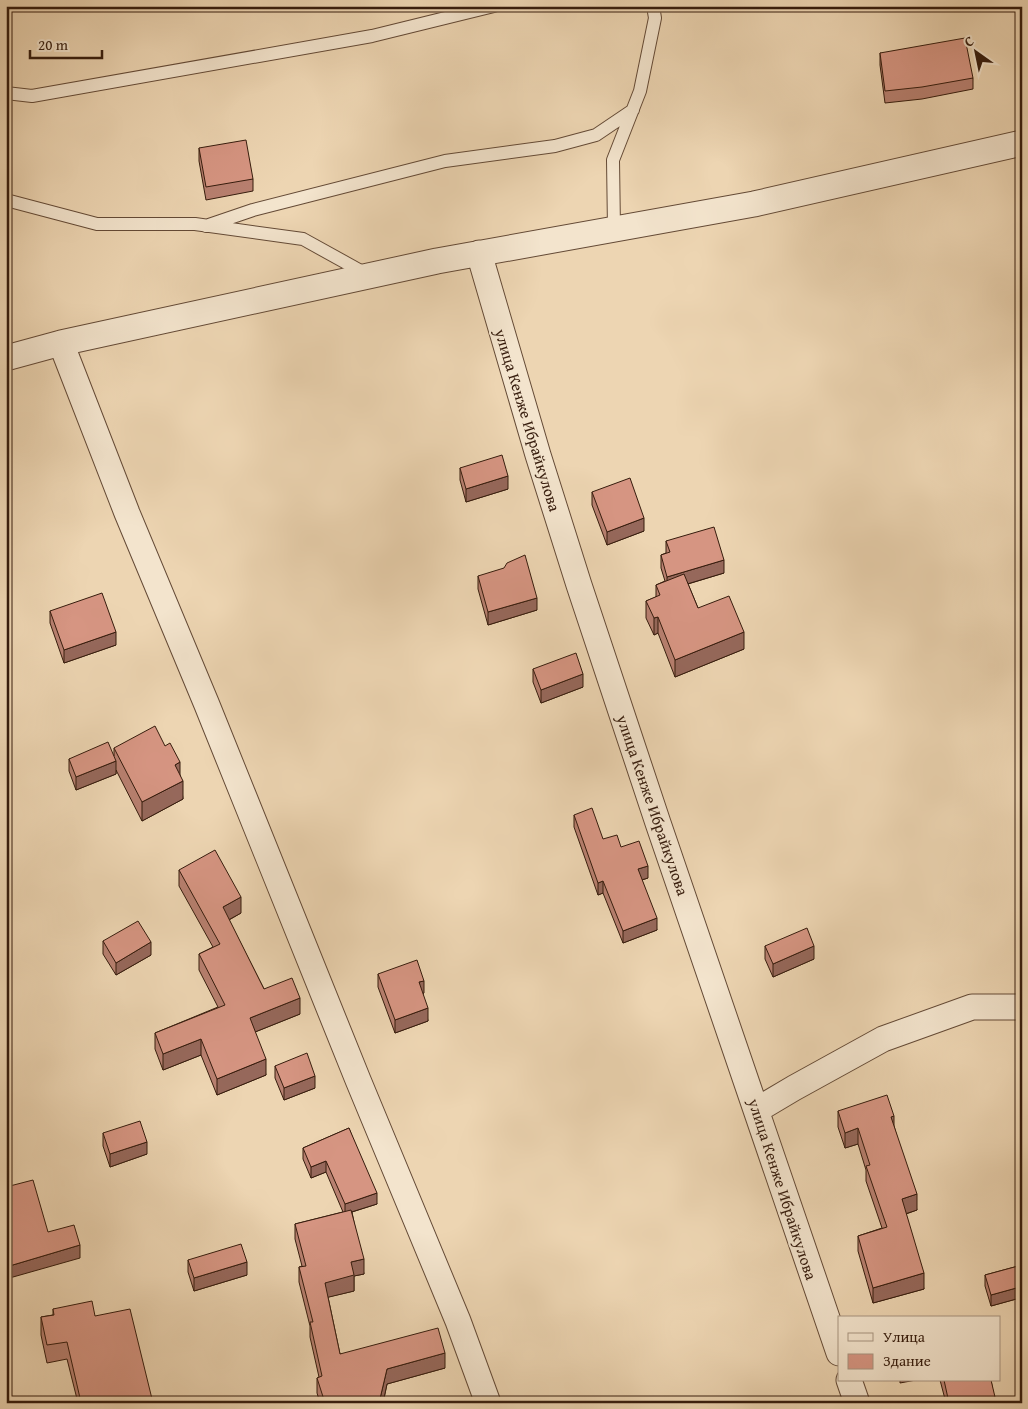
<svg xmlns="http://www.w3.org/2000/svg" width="1028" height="1409" viewBox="0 0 1028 1409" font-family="'Gentium Book Plus',serif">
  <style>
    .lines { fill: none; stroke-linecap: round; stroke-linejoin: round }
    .service-casing { stroke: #644a36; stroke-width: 14 }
    .minor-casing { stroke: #644a36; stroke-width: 27 }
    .service { stroke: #f3e4cd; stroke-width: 12 }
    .minor { stroke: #f3e4cd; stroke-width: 25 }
    .wall { fill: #b88070; stroke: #361c0d }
    .shaded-wall { fill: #96685b; stroke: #361c0d }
    .building { fill: #d69582; stroke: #361c0d }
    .labels { text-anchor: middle; stroke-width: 4; stroke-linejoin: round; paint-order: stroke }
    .street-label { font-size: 16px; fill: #361c0d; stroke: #f3e4cd }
  </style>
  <rect width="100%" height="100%" fill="#edd5b2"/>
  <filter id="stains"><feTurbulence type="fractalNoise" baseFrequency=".004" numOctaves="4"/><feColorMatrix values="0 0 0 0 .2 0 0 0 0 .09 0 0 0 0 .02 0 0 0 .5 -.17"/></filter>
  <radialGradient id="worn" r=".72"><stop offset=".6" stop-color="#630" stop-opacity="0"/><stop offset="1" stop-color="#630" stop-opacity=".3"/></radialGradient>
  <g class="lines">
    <g class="service-casing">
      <path id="service" d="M 6,93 L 32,96 L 372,36 L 494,6
        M 6,200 L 97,224 L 195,224 L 303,239 L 368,275
        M 206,226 L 253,210 L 445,161 L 555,146 L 596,135 L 633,110
        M 614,229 L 613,160 L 640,91 L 655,18 L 653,6"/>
    </g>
    <g class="minor-casing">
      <path id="minor" d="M 479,253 L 538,455 L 579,585 L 658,823 L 839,1353
        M 61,343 L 127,513 L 207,705 L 358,1080 L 458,1321 L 488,1403
        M 6,358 L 61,343 L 437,261 L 754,204 L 1022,143
        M 757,1110 L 794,1088 L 883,1039 L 972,1007 L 1022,1007
        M 849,1380 L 857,1403"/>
    </g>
    <use href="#service" class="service"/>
    <use href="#minor" class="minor"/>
  </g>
  <path class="wall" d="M 880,53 L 973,78 L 973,89 L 922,99 L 885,103 L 880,65 Z
    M 199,148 L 253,179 L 253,191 L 206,200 L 199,161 Z
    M 460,468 L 508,489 L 466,502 L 460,480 Z
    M 592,492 L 644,531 L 607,545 L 592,505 Z
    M 666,541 L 724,573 L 688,584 L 698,608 L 744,649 L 675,677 L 658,633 L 654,635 L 646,618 L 646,601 L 656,597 L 656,585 L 665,581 L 661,568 L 661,555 L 666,553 Z
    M 478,576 L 537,610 L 488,625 L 478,589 Z
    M 50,611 L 116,645 L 64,663 L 50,623 Z
    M 533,669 L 583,687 L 541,703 L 533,682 Z
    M 114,748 L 180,775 L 183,799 L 142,821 L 116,770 L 116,774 L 76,790 L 69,771 L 69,759 L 114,756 Z
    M 574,815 L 648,878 L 642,880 L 657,930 L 623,943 L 603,893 L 598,895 L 574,827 Z
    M 179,870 L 241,913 L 229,920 L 264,989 L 300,1014 L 255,1032 L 266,1075 L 217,1095 L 201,1055 L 163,1070 L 155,1049 L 155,1033 L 218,1007 L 199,970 L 199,954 L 213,947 L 179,886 Z
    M 103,941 L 151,955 L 116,975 L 103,954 Z
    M 765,946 L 814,959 L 773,977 L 765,959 Z
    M 378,974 L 424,993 L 423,994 L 428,1021 L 395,1033 L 378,987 Z
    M 275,1066 L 315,1088 L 284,1100 L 275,1078 Z
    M 838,1111 L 894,1126 L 917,1210 L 906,1214 L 924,1289 L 873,1303 L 858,1251 L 858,1236 L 882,1228 L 866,1181 L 866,1170 L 858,1144 L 845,1148 L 838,1127 Z
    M 349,1128 L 377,1204 L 352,1212 L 364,1274 L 354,1276 L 354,1291 L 328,1297 L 340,1354 L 445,1368 L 387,1384 L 383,1403 L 320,1403 L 317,1393 L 317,1378 L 319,1377 L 310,1337 L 310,1326 L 299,1282 L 299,1267 L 302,1266 L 295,1239 L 295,1224 L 343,1212 L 326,1172 L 311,1178 L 303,1159 L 303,1148 Z
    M 103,1133 L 147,1154 L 110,1167 L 103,1146 Z
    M 188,1260 L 247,1275 L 194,1291 L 188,1272 Z
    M 1022,1265 L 1022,1302 L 1020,1298 L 991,1306 L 985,1286 L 985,1275 Z
    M 53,1309 L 95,1316 L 153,1403 L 77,1399 L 67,1359 L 47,1363 L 41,1335 L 41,1317 L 53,1315 Z
    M 940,1380 L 991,1380 L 995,1403 L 946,1403 Z"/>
  <path class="shaded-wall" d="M 508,476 L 508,489 L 466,502 L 466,489 Z
    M 644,518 L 644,531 L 607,545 L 607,532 Z
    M 724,560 L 724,573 L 667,590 L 667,577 Z
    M 537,598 L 537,610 L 488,625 L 488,612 Z
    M 658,617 L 658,633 L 654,635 L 654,618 Z
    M 116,632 L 116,645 L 64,663 L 64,650 Z
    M 744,632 L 744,649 L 675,677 L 675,660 Z
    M 583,674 L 583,687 L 541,703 L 541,690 Z
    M 116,761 L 116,774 L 76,790 L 76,777 Z
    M 180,762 L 180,781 L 175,765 Z
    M 183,781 L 183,799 L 142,821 L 142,802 Z
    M 648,866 L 648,878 L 638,881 L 638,869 Z
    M 603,881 L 603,893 L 598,895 L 598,883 Z
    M 241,897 L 241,913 L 223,923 L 223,907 Z
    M 657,918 L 657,930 L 623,943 L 623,931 Z
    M 151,942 L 151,955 L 116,975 L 116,963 Z
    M 814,946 L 814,959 L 773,977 L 773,964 Z
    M 424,981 L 424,993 L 419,995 L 419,982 Z
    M 300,998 L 300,1014 L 250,1034 L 250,1018 Z
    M 428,1008 L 428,1021 L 395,1033 L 395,1020 Z
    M 201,1039 L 201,1055 L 163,1070 L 163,1054 Z
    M 266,1059 L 266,1075 L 217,1095 L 217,1079 Z
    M 315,1076 L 315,1088 L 284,1100 L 284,1088 Z
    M 894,1116 L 894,1132 L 891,1117 Z
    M 858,1128 L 858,1144 L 845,1148 L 845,1133 Z
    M 147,1142 L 147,1154 L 110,1167 L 110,1154 Z
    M 326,1161 L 326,1172 L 311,1178 L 311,1167 Z
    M 377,1193 L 377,1204 L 345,1214 L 345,1204 Z
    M 917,1194 L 917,1210 L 902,1215 L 902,1199 Z
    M 80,1245 L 80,1258 L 6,1279 L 6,1267 Z
    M 364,1259 L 364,1274 L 354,1276 L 354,1291 L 325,1298 L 325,1283 L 351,1262 Z
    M 247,1262 L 247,1275 L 194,1291 L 194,1278 Z
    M 924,1273 L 924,1289 L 873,1303 L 873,1288 Z
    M 1020,1287 L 1020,1298 L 991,1306 L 991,1295 Z
    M 445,1353 L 445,1368 L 387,1384 L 383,1403 L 379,1403 L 387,1369 Z
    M 900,1380 L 916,1380 L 900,1383 Z
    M 995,1397 L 995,1403 L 972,1403 Z"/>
  <path class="building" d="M 965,38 L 973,78 L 922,87 L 885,91 L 880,53 Z
    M 246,140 L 253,179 L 206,187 L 199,148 Z
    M 502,455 L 508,476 L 466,489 L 460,468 Z
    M 630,478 L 644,518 L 607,532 L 592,492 Z
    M 714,527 L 724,560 L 667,577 L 661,555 L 670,552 L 666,541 Z
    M 525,555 L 537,598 L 488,612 L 478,576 L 504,568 L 507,563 Z
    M 684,574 L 698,608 L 729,596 L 744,632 L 675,660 L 658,617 L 654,618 L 646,601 L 660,595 L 656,585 Z
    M 102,593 L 116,632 L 64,650 L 50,611 Z
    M 576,653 L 583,674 L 541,690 L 533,669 Z
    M 155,726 L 165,746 L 170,743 L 180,762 L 175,765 L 183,781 L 142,802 L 114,748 Z
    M 108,742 L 116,761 L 76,777 L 69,759 Z
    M 592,808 L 603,839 L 617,835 L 621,847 L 639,841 L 648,866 L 638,869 L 657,918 L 623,931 L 603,881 L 598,883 L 574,815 Z
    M 215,850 L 241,897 L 223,907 L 264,989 L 292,978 L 300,998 L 250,1018 L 266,1059 L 217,1079 L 201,1039 L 163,1054 L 155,1033 L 225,1005 L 199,954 L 220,944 L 179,870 Z
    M 138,921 L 151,942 L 116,963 L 103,941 Z
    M 807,928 L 814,946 L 773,964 L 765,946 Z
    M 417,960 L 424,981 L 419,982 L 428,1008 L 395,1020 L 378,974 Z
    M 307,1053 L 315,1076 L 284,1088 L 275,1066 Z
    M 887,1095 L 894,1116 L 891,1117 L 917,1194 L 902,1199 L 924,1273 L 873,1288 L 858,1236 L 887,1227 L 866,1166 L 870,1165 L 858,1128 L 845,1133 L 838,1111 Z
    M 140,1121 L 147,1142 L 110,1154 L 103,1133 Z
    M 349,1128 L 377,1193 L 345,1204 L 326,1161 L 311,1167 L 303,1148 Z
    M 33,1180 L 48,1232 L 74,1225 L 80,1245 L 6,1267 L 6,1187 Z
    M 351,1210 L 364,1259 L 351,1262 L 354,1275 L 325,1283 L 340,1354 L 438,1328 L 445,1353 L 387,1369 L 379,1403 L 325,1403 L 317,1378 L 322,1376 L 310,1322 L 313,1322 L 299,1267 L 306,1266 L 295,1224 Z
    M 241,1244 L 247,1262 L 194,1278 L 188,1260 Z
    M 1022,1265 L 1022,1291 L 1020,1287 L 991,1295 L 985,1275 Z
    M 92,1301 L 95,1316 L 130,1309 L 153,1403 L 60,1403 L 80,1398 L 67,1342 L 47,1345 L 41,1317 L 54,1315 L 53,1309 Z
    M 944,1380 L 991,1380 L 995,1397 L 972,1403 L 949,1403 Z"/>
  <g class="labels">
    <g class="street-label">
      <text transform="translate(528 420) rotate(73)" y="6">улица Кенже Ибрайкулова</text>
      <text transform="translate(653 805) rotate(71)" y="6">улица Кенже Ибрайкулова</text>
      <text transform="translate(783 1189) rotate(72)" y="6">улица Кенже Ибрайкулова</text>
    </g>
  </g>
  <rect width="1028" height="1409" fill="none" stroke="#edd5b2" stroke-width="25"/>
  <rect x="8" y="8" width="1013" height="1394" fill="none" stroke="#361c0d" stroke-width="2.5"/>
  <rect x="12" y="12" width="1003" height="1384" fill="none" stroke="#361c0d"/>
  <rect x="838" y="1316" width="162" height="65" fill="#f3e4cd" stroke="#a79480"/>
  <rect x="848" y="1333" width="25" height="8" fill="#f3e4cd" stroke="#a79480"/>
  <text x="883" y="1342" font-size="15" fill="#361c0d">Улица</text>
  <rect x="848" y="1354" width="25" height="15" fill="#d69582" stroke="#a79480"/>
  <text x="883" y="1366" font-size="15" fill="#361c0d">Здание</text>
  <g transform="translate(976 52) rotate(327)" stroke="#f3e4cd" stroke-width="4" paint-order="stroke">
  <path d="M0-4L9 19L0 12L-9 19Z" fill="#361c0d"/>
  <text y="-8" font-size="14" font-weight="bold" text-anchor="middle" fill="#361c0d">С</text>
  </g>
  <path d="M30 50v8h72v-8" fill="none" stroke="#361c0d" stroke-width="2.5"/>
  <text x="38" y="50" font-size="15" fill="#361c0d" stroke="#f3e4cd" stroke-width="4" paint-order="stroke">20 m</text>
  <rect width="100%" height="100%" filter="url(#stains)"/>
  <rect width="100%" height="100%" fill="url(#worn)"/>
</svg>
